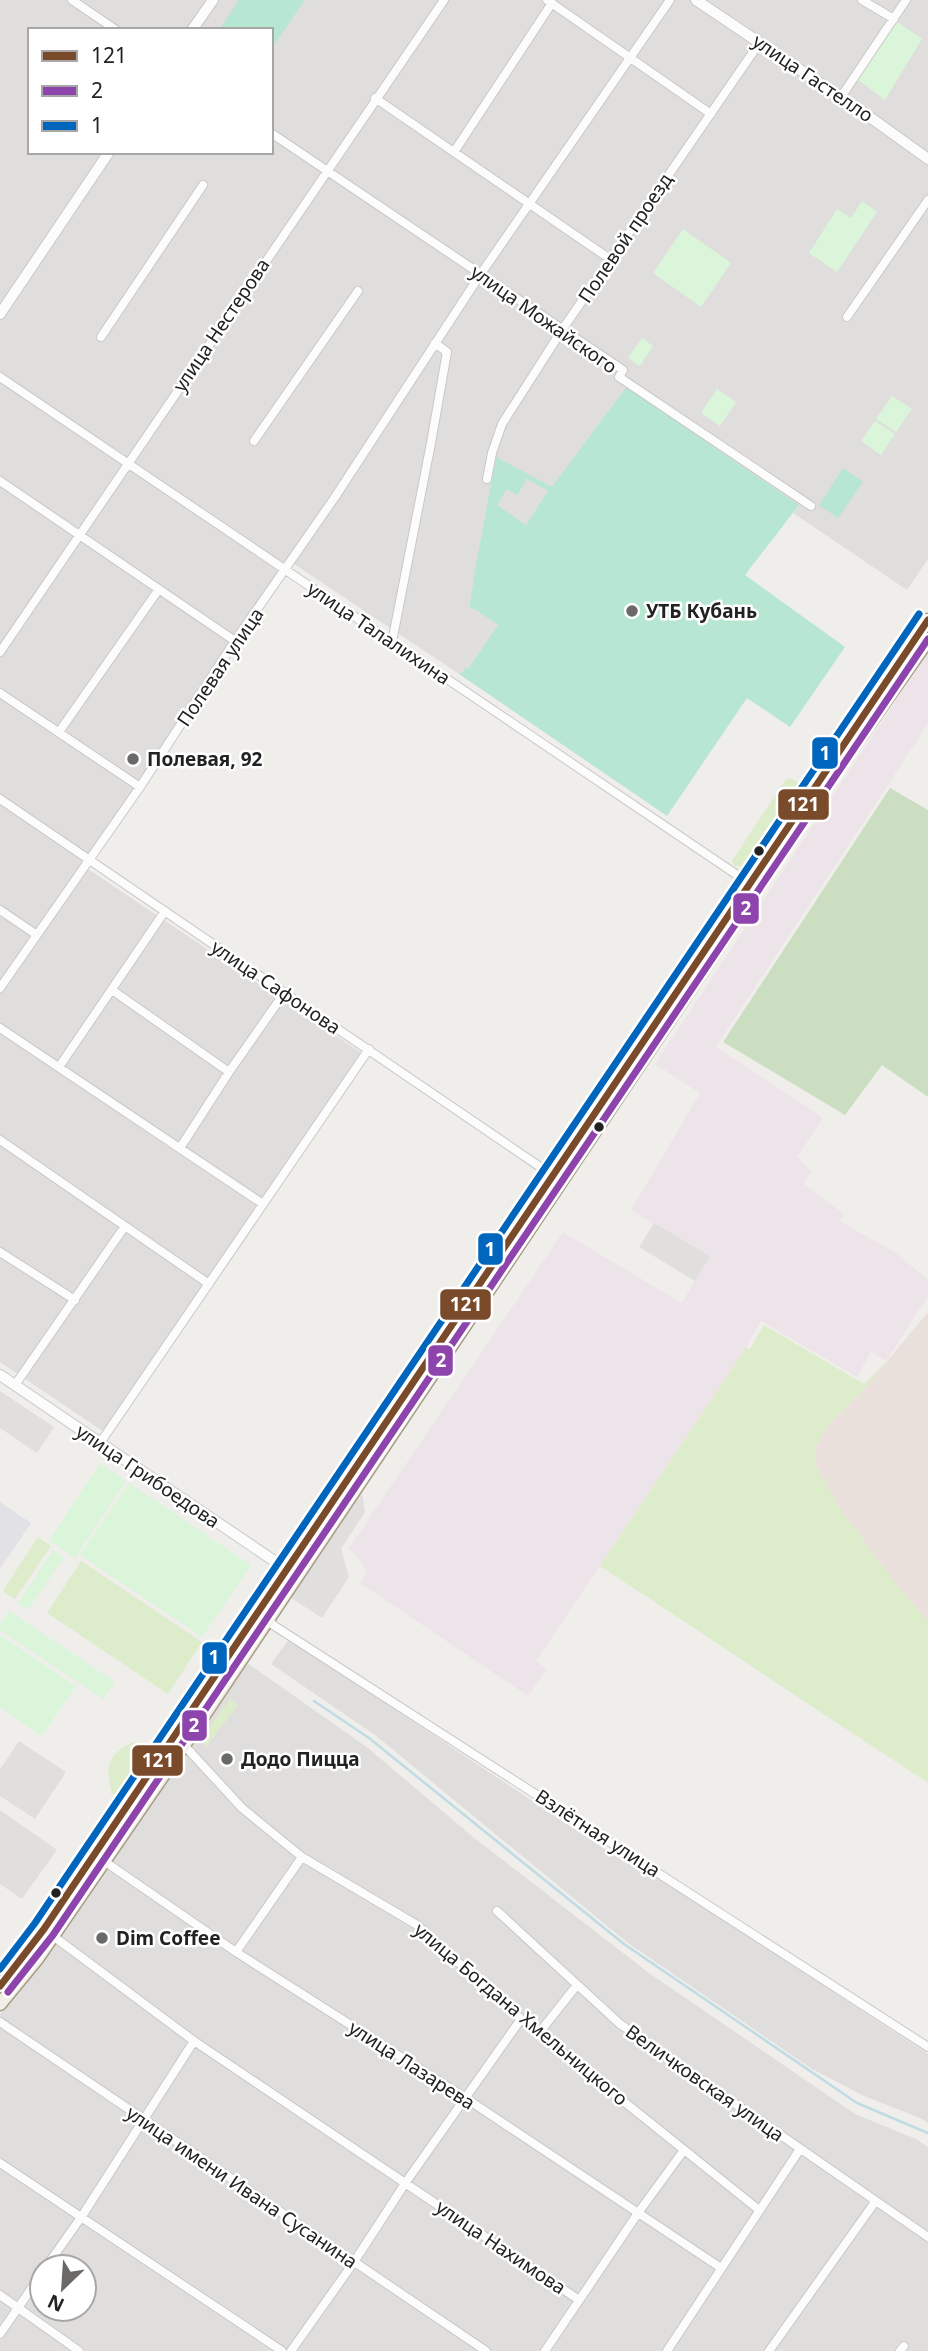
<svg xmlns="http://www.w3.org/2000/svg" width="928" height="2351" viewBox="0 0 928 2351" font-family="'Noto Sans',sans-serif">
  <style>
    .residential { fill: #dfdedc; fill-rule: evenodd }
    .industrial { fill: #ede4e9 }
    .military { fill: #eae0db }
    .grass { fill: #ddeccb }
    .forest { fill: #cbdec1 }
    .park { fill: #daf5da }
    .pitch { fill: #b7e6d2 }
    .parking { fill: #e0dfde }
    .plaza { fill: #e2e1e5 }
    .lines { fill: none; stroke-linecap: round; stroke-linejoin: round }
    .stream { stroke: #bfdbe3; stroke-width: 2.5 }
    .minor-casing { stroke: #c9c8c7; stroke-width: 10 }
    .tertiary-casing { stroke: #c9c8c7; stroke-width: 12 }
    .primary-casing { stroke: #a79c86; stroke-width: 15 }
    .minor { stroke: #fdfcfc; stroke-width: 8 }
    .tertiary { stroke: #fdfcfc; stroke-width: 10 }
    .primary { stroke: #f3ede7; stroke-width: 12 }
    .bus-1-casing { stroke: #fff; stroke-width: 12 }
    .bus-2-casing { stroke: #fff; stroke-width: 12 }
    .bus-3-casing { stroke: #fff; stroke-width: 12 }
    .bus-1 { stroke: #7a4b2a; stroke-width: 7 }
    .bus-2 { stroke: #8e44ad; stroke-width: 7 }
    .bus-3 { stroke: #0065bd; stroke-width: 7 }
    .poi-dot { fill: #6a6968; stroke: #fff; stroke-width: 2.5 }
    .bus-dot { fill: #222; stroke: #fff; stroke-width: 2.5 }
    .labels { text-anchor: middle; stroke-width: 5; stroke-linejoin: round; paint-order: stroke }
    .street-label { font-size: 19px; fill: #222; stroke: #fff }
    .poi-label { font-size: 19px; font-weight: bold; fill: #222; stroke: #fff; text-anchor: start }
    .line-badge { stroke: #fff; stroke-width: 2.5 }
    .badge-label { font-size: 19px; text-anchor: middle; font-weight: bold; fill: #fff }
  </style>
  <rect width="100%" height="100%" fill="#f0eeeb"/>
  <path class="residential" d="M 0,0 L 928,0 L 928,559 L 907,590 L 793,513 L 799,506 L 626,387 L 552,488 L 496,458 L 476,564 L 459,674 L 291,562 L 85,867 L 366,1056 L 104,1432 L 0,1362 ZM 30,30 L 271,30 L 271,152 L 30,152 Z
    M 289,1639 L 627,1864 L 631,1860 L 928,2054 L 928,2123 L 920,2118 L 864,2096 L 812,2069 L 628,1943 L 375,1735 L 271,1664 Z
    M 246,1662 L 368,1748 L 473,1837 L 649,1973 L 855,2114 L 916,2139 L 928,2147 L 928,2351 L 0,2351 L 0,2014 L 48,1955 ZM 42,2267 L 84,2267 L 84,2309 L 42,2309 Z"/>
  <path class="industrial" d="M 928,652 L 928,724 L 716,1047 L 823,1118 L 797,1157 L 812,1171 L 804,1184 L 844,1214 L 840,1221 L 896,1253 L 928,1280 L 928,1296 L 886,1361 L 871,1352 L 857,1377 L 761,1321 L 746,1348 L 536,1661 L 547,1669 L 528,1696 L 360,1583 L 367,1571 L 349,1548 L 563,1232 L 682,1303 L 709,1256 L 631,1210 L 700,1093 L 655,1064 Z"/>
  <path class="military" d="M 928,1312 L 928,1621 L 897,1586 L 838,1506 L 816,1466 L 816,1446 L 829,1424 L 864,1389 Z"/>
  <path class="grass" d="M 790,778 L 798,782 L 800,792 L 749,867 L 734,866 L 732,861 L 785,780 Z
    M 764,1325 L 864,1384 L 886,1361 L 864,1389 L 829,1424 L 816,1446 L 816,1466 L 838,1506 L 897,1586 L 928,1621 L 928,1783 L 600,1566 L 746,1348 L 750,1349 Z
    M 38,1537 L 51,1546 L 15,1599 L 4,1592 L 4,1589 Z
    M 81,1561 L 202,1642 L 168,1694 L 47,1613 Z
    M 230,1699 L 238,1705 L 206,1747 L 201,1739 Z
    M 133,1742 L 150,1744 L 155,1749 L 124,1795 L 112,1794 C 105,1767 107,1755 133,1742 Z"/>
  <path class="forest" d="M 890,788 L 928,810 L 928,1097 L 882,1065 L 845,1115 L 723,1042 Z"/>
  <path class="park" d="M 896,21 L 922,39 L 885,100 L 857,79 Z
    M 862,201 L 877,212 L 837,272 L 809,253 L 837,209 L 851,218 Z
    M 683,229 L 731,263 L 701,307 L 653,273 Z
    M 642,338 L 653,346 L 640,366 L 628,358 Z
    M 717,389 L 736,402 L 720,426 L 701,413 Z
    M 892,396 L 912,409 L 896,432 L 876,419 Z
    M 875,421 L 895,434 L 881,455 L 861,441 Z
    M 100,1463 L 126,1481 L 75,1558 L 49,1540 Z
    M 129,1483 L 251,1565 L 202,1637 L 80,1555 Z
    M 53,1550 L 64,1557 L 28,1610 L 18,1603 Z
    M 9,1611 L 115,1682 L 103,1699 L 0,1630 L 0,1624 Z
    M 0,1635 L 76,1686 L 42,1736 L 0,1708 Z"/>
  <path class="pitch" d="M 239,0 L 305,0 L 271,49 L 271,30 L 219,30 Z
    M 626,387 L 799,505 L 745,575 L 845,647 L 790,727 L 747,698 L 667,816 L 459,674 L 476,564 L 496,457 L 552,487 Z
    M 843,468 L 863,482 L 838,518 L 819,505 Z"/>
  <path class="parking" d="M 911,414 L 916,418 L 845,522 L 840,519 Z
    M 527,479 L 548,491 L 526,525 L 497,505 L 507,489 L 517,495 Z
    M 467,608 L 475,609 L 498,625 L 468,669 L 466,667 L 461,674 L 456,670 Z
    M 654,1223 L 710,1256 L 695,1281 L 639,1247 Z
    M 0,1391 L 54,1427 L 37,1453 L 0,1428 Z
    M 361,1487 L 365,1512 L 341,1549 L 349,1577 L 322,1618 L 288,1596 Z
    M 19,1741 L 66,1772 L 35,1819 L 0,1796 L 0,1769 Z
    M 0,1810 L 57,1850 L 22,1899 L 0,1884 Z"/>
  <path class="plaza" d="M 0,1502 L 31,1523 L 0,1569 Z"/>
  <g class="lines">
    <path class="stream" d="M 314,1701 L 369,1738 L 624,1944 L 857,2103 L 928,2133"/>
    <g class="minor-casing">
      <path id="minor" d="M 72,0 L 116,30
        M 547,0 L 711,114
        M 862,0 L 894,19
        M 841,97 L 906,0
        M 375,98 L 610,259
        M 271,133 L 623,370 L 619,377 L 811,506
        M 454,152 L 552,3
        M 847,317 L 928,200
        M 101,337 L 203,185
        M 0,377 L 752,885
        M 254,441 L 358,291
        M 487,479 L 492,453 L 502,424 L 562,330 L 760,42
        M 0,481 L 235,641
        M 392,642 L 431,443 L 447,352 L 435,343
        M 0,652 L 444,0
        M 0,693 L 140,787
        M 59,732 L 159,589
        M 0,799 L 552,1175
        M 0,910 L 37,935
        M 0,988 L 140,787 L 235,641 L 335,497 L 480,275 L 670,0
        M 112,990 L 229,1072
        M 0,1028 L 263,1204
        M 59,1067 L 165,911
        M 0,1140 L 209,1284
        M 180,1148 L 229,1072 L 285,992
        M 0,1252 L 75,1300
        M 15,1385 L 125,1226
        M 100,1443 L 369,1049
        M 268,1618 L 273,1625 L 928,2047
        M 184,1745 L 242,1808 L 302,1857 L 417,1925 L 521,2019 L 759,2210
        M 104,1861 L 236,1952 L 467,2099 L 721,2268
        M 497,1911 L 620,2024 L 928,2237
        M 49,1933 L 194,2041 L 579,2300
        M 236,1952 L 302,1857
        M 0,2022 L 486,2351
        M 539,2033 L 577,1985
        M 0,2163 L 282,2351
        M 46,2267 L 82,2216 L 194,2041
        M 0,2295 L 79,2351
        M 0,2334 L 42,2273
        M 291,2351 L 354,2262 L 406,2182 L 521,2019
        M 545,2351 L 638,2213 L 684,2150
        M 667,2351 L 800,2149
        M 769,2351 L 875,2202
        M 900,2351 L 904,2346"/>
    </g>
    <g class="tertiary-casing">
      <path id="tertiary" d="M 696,0 L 860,110 L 928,159
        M 192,30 L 213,0
        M 0,314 L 109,152
        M 0,1375 L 292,1573"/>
    </g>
    <g class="primary-casing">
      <path id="primary" d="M 0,1986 L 44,1929 L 928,620
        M 0,2004 L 37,1959 L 184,1745 L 832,777 L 928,640"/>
    </g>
    <use href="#minor" class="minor"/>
    <use href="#tertiary" class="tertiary"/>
    <use href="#primary" class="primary"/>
    <g class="bus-1-casing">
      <path id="bus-1" d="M 0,1986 L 44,1929 L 928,620"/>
    </g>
    <g class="bus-2-casing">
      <path id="bus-2" d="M 8,1992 L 53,1935 L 928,639"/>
    </g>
    <g class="bus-3-casing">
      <path id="bus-3" d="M 0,1969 L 35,1923 L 919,614"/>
    </g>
    <use href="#bus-1" class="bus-1"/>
    <use href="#bus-2" class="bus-2"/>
    <use href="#bus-3" class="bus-3"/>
  </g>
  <g class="poi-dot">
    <circle cx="632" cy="611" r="7"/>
    <circle cx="133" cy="759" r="7"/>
    <circle cx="227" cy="1759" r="7"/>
    <circle cx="102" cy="1938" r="7"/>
  </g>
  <g class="bus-dot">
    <circle cx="759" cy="851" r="6"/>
    <circle cx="599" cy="1127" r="6"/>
    <circle cx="56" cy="1893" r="6"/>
  </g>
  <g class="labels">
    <g class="street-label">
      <text transform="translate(813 78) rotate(34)" y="7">улица Гастелло</text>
      <text transform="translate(625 238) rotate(-56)" y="7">Полевой проезд</text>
      <text transform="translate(544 319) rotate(35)" y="7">улица Можайского</text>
      <text transform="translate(221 325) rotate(-56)" y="7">улица Нестерова</text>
      <text transform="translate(379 633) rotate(34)" y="7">улица Талалихина</text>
      <text transform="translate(220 667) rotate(-56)" y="7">Полевая улица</text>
      <text transform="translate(276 987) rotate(34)" y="7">улица Сафонова</text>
      <text transform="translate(148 1476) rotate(34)" y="7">улица Грибоедова</text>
      <text transform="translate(598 1833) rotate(33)" y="7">Взлётная улица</text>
      <text transform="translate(521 2014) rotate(40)" y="7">улица Богдана Хмельницкого</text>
      <text transform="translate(412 2065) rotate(33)" y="7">улица Лазарева</text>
      <text transform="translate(705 2083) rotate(35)" y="7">Величковская улица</text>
      <text transform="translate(242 2187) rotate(34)" y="7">улица имени Ивана Сусанина</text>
      <text transform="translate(501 2247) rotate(34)" y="7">улица Нахимова</text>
    </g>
    <g class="poi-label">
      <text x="646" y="618">УТБ Кубань</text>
      <text x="147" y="766">Полевая, 92</text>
      <text x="241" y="1766">Додо Пицца</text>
      <text x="116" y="1945">Dim Coffee</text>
    </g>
  </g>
  <g class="line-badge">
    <rect x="811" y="736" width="28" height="34" rx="7" fill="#0065bd"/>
    <rect x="777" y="788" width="53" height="33" rx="7" fill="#7a4b2a"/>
    <rect x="732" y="892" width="28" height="33" rx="7" fill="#8e44ad"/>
    <rect x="477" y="1232" width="27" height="34" rx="7" fill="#0065bd"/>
    <rect x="439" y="1288" width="53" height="33" rx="7" fill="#7a4b2a"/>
    <rect x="427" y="1344" width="27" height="33" rx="7" fill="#8e44ad"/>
    <rect x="201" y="1641" width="27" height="34" rx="7" fill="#0065bd"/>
    <rect x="181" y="1709" width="27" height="33" rx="7" fill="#8e44ad"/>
    <rect x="131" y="1744" width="53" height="33" rx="7" fill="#7a4b2a"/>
  </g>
  <g class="badge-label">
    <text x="825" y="760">1</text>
    <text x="803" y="811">121</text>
    <text x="746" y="915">2</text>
    <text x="490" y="1256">1</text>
    <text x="466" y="1311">121</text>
    <text x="441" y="1367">2</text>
    <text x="214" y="1664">1</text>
    <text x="194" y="1732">2</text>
    <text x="158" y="1767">121</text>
  </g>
  <rect x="28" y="28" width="245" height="126" fill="#ffffff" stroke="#a7a7a7" stroke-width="2"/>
  <rect x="42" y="51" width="35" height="10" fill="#7a4b2a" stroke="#a7a7a7" stroke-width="2"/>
  <text x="91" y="63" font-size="21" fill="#222222">121</text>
  <rect x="42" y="86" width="35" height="10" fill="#8e44ad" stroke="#a7a7a7" stroke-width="2"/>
  <text x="91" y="98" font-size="21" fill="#222222">2</text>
  <rect x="42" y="121" width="35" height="10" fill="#0065bd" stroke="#a7a7a7" stroke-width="2"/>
  <text x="91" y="133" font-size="21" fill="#222222">1</text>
  <g transform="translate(63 2288) rotate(205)"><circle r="33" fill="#ffffff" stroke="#a7a7a7" stroke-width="2"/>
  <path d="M0-5L12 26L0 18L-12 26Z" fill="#6a6968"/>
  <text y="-10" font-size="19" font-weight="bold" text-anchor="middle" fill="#222222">N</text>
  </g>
</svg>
